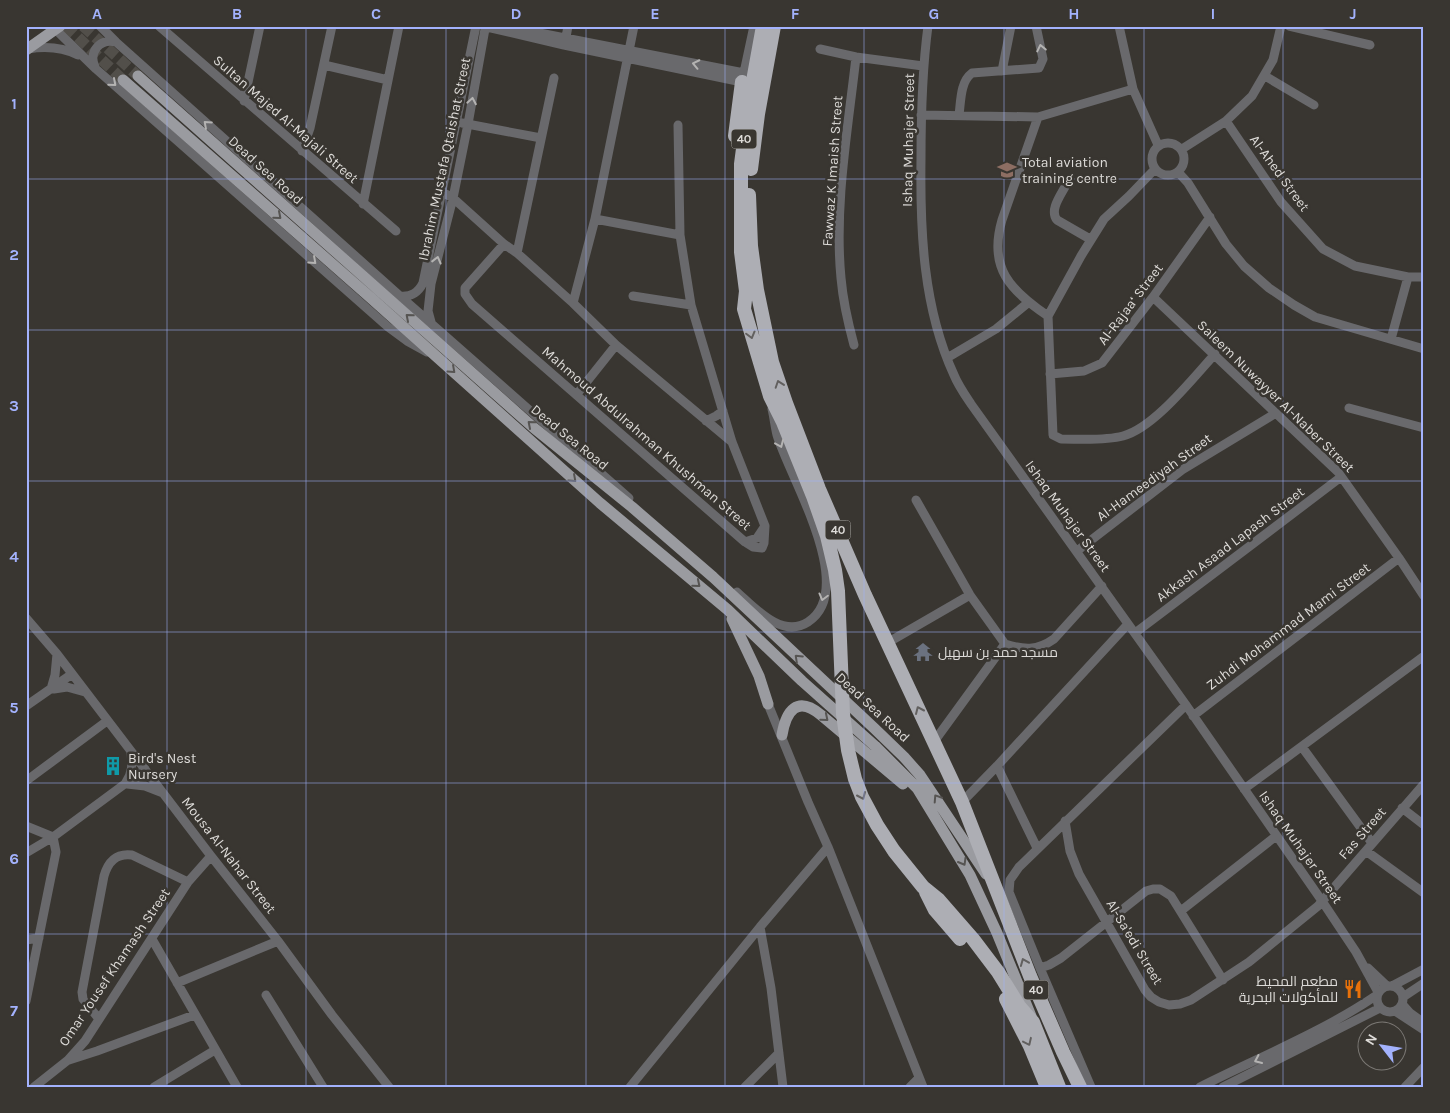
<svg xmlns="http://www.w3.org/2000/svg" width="1450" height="1113" viewBox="0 0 1450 1113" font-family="Karla,Cairo,sans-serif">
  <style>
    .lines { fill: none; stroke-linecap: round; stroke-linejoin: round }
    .major-tunnel { stroke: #524f4a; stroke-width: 11; stroke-dasharray: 11 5.5; stroke-linecap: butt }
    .minor { stroke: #69696c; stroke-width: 9 }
    .major { stroke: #9a9ba0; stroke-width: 11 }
    .highway { stroke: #adaeb4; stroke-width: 14 }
    .oneway { stroke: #b4b3b2 }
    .oneway2 { stroke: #565452 }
    .oneway3 { stroke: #62605f }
    .grid { fill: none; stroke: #a3b2fd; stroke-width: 1; stroke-opacity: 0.55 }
    .labels { text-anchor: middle; stroke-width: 5; stroke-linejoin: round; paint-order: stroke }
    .shield { fill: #393631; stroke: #acaaa6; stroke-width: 1 }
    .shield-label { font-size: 12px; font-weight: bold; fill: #dddbd8 }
    .street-label { font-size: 14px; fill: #dddbd8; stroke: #393631 }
    .poi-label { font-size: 14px; fill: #dddbd8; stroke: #393631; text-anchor: start }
    .neatline { fill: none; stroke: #a3b2fd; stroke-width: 2 }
    .grid-label { font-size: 16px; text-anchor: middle; font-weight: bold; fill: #a3b2fd }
  </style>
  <rect width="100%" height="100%" fill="#393631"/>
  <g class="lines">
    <path class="major-tunnel" d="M 66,26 L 123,80
      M 83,26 L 138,76"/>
    <path class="minor" d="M 52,26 L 96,69 L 388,327 L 407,341 L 427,352
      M 100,26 L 116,42 L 400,296 L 629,498
      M 159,26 L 396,231
      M 928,26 C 922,71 921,114 921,159 C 920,231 923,308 954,375 C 958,385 965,395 971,404 L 1186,705 L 1322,901 L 1356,952 L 1378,992
      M 1119,26 L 1133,89 L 1158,145
      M 1289,26 L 1370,45
      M 487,27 L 564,45 L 742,82 L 754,26
      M 519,29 L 744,73
      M 565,43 L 568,26
      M 28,49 C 46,46 62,47 78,55
      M 820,49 L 856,57 L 923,66
      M 324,65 L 388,80
      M 95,67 C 88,52 100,38 116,42
      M 1002,71 L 1011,26
      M 1265,76 L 1314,105
      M 244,101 L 260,26
      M 921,115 L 1038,117 L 1133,89
      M 959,115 C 961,101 960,82 972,73 L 1039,68 L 1043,59 L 1036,26
      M 1038,117 L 1002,220 C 988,268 1010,290 1048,316
      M 1226,121 L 1281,202 L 1323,249 L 1355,266 L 1408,277 L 1424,277
      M 462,123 L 541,138
      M1152 159a16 16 0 1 1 32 0a16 16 0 1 1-32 0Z
      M 1182,149 L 1226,121 L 1252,96 L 1273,60 L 1281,26
      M 302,151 L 310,128 L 332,26
      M 1155,169 L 1129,196 L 1104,219 L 1081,256 L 1048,316 L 1053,435 L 1061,439 C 1079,439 1105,441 1123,436 C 1154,428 1193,378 1215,354
      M 1178,172 L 1188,183 L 1226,244 L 1244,266 L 1269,288 L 1294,305 L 1315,317 L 1424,349
      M 1066,185 C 1061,195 1049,210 1057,220 L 1090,239
      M 442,192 L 453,198 L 504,244 L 517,253 L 573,303 L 616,345 L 732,442
      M 363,204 L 399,26
      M 595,219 L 680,235
      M 504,244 L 465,288 L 465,294 L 472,304 L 745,542 L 753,547 L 762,548 L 764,543 L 765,526 L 732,442 L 691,305 L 680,235 L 678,125
      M 517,253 L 554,78
      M 400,296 C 411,297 418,293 423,283 L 476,26
      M 633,296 L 691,305
      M 1153,297 L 1338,472 L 1399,558 L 1424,596
      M 573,303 L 595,219 L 634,26
      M 431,322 L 428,311 L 431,284 L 453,198 L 468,124 L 485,29
      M 1391,339 L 1408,277
      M 854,345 C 848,323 843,301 841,278 C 834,206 848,129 856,57
      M 947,358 L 996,329 L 1029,302
      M 1050,374 L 1084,371 L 1102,363 L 1153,297 L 1210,217
      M 577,394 L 616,345
      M 1349,408 L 1424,428
      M 706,421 L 716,416 L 723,411
      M 916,500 L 970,595 L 1005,644 C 1024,650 1037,651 1054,639 L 1102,586
      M 745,542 L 757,538 L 765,526
      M 1077,551 L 1182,470 L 1276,413
      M 737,592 C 755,608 782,639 808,622 C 859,589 789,476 777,435 C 775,427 774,417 772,409
      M 26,618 L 57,654 L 211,856 L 278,941 L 332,1015 L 389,1087
      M 1135,633 L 1341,477
      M 887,643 L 970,595
      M 51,689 L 55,675 L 57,654
      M 54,689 L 67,687 L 85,692
      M 768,704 L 808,802 L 828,847 L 923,1087
      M 26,706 L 72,674
      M 1193,716 L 1399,558
      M 933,743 L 1005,644
      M 1302,747 L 1372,843
      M 997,766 L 1037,848
      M 26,781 L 107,721
      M 126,782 C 133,772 132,764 131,752
      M 127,784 L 145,786 L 163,793
      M 1244,789 L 1424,656
      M 962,802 L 997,766 L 1128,624
      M 1402,808 L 1424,825
      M 1065,821 L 1070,851 L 1079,874 L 1145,990 L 1151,997 L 1159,1002 L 1169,1005 L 1180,1004 L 1191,1000 L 1249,962 L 1318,906 L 1424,784
      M 26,826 L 53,837 L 56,852 L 26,1001
      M 1366,851 L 1424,893
      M 26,853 L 53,837 L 145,769
      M 1182,910 L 1276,836
      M 760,927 L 771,988 L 783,1087
      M 152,939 L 237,1087
      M 26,940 L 39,938
      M 1040,968 L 1049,965 L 1061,958 L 1146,891 L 1153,889 L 1160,889 L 1171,896 L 1223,980
      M 1368,968 L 1387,986
      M 177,983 L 278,941
      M1377 999a13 13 0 1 1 26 0a13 13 0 1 1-26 0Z
      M 1392,986 L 1424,969
      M 266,995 L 323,1087
      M 1403,997 L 1424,983
      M 1402,1004 L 1410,1013 L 1424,1023
      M 1395,1011 L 1424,1030
      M 99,1019 L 83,999 L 82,992 L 104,876 C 108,862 116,853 132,855 L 188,882
      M 69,1060 L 97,1051 L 194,1015
      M 34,1087 L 68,1060 L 85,1041 L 188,882 L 211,856
      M 154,1087 L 215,1050
      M 630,1087 L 760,927 L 828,847
      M 745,1087 L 779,1053
      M 910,1087 L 919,1078
      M 1091,1087 L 1040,968 L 1009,892 L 1010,880 L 1019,867 L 1186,705
      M 1200,1087 C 1259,1057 1321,1033 1377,995
      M 1223,1087 L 1380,1008
      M 1405,1087 L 1424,1067"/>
    <path class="major" d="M 26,50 L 60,26
      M 138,76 L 534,428 L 632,507 L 713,577 L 874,728 L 904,757 L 920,775 L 986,874
      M 123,80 L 371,298 L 600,503 L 728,610 L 802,681 L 875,746 L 917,788 L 970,875 L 997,933 L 1031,1016
      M 732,619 L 759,676 L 768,704
      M 782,735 C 786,711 797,695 821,715 L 903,784"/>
    <path class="highway" d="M 763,26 L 749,103 L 741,164 L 741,252 L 746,291 L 744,309 L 770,396 L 783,422 L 813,496 L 827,536 L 835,570 L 838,591 L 843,714 L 848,750 L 855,779 L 862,797 L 877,825 L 894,851 L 923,887 L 939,900 L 973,939 L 998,972 L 1019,1006 L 1033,1022 L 1059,1087
      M 735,136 L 742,82
      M 751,169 L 758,114 L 774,26
      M 749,195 L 751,246 L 757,290 L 772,362 L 786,403 L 819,489 L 865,595 L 962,802 L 1030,976 L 1063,1052 L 1080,1087
      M 926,892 L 935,910 L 960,939
      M 1006,999 L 1030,1046 L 1047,1087"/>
  </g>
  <defs><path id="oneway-chevron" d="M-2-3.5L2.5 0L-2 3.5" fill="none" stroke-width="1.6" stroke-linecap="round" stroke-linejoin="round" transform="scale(1.25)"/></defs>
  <g class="oneway">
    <use href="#oneway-chevron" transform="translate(1041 48) rotate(-102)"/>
    <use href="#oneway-chevron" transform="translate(696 64) rotate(-168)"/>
    <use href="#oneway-chevron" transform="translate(113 83) rotate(41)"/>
    <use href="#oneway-chevron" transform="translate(472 101) rotate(-80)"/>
    <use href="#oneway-chevron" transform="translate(207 124) rotate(-138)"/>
    <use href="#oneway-chevron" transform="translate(437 260) rotate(-76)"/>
    <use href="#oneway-chevron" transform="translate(313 261) rotate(42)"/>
    <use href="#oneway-chevron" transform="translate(780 444) rotate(67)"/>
    <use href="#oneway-chevron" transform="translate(823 597) rotate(105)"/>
    <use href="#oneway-chevron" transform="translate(1258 1060) rotate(156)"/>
  </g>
  <g class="oneway2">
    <use href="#oneway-chevron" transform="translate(278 216) rotate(41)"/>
    <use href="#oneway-chevron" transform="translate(409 317) rotate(-139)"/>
    <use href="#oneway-chevron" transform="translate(452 370) rotate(42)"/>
    <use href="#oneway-chevron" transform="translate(531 424) rotate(-139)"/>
    <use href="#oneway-chevron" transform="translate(573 479) rotate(42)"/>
    <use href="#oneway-chevron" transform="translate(697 584) rotate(40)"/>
    <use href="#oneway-chevron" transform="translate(798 658) rotate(-137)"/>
    <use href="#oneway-chevron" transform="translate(825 718) rotate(40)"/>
    <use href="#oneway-chevron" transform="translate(937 798) rotate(-123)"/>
    <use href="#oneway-chevron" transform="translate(963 862) rotate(60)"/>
  </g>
  <g class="oneway3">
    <use href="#oneway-chevron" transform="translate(751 335) rotate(75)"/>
    <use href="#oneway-chevron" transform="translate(779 384) rotate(-109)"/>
    <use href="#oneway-chevron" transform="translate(919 710) rotate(-114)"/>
    <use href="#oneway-chevron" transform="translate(862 796) rotate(66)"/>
    <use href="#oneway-chevron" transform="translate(1024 962) rotate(-112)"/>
    <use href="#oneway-chevron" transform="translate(1028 1042) rotate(65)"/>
  </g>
  <path class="grid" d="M 167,26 L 167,1087M 306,26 L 306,1087M 446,26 L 446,1087M 586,26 L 586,1087M 725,26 L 725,1087M 864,26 L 864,1087M 1004,26 L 1004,1087M 1144,26 L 1144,1087M 1283,26 L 1283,1087M 26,179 L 1424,179M 26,330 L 1424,330M 26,481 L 1424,481M 26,632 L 1424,632M 26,783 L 1424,783M 26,934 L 1424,934"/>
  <defs>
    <g id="university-bare" transform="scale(1.5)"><path d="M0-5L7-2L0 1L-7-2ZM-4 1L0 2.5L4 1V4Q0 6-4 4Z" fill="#8d6e63" stroke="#393631" stroke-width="2.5" paint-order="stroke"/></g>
    <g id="temple-bare" transform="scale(1.5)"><path d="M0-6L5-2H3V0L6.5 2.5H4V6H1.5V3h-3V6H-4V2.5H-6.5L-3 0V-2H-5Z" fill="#6b7280" stroke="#393631" stroke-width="2.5" paint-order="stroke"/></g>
    <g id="building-bare" transform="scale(1.5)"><path d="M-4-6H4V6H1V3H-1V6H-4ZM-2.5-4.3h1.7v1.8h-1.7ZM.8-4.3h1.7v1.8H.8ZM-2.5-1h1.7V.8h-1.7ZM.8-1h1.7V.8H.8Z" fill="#0f9aa8" stroke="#393631" stroke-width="2.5" paint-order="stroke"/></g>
    <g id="restaurant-bare" transform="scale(1.5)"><path d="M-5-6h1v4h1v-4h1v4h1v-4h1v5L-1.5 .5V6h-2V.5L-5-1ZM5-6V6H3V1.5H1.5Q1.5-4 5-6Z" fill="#e8710a" stroke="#393631" stroke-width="2.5" paint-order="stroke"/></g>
  </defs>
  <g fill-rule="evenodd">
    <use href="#university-bare" x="1007" y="170"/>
    <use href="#temple-bare" x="923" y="652"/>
    <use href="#building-bare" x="113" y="766"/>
    <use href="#restaurant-bare" x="1353" y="989"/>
  </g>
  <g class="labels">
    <g class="shield">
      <rect x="731.5" y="129.5" width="25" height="19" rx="4"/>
      <rect x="825.5" y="520.5" width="25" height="19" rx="4"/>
      <rect x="1023.5" y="980.5" width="25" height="19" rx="4"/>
    </g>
    <g class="shield-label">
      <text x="744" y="143">40</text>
      <text x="838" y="534">40</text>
      <text x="1036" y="994">40</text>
    </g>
    <g class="street-label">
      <text transform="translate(286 119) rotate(41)" y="5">Sultan Majed Al-Majali Street</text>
      <text transform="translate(908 140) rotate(-89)" y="5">Ishaq Muhajer Street</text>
      <text transform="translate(444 159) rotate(-78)" y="5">Ibrahim Mustafa Qtaishat Street</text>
      <text transform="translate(266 170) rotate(42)" y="5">Dead Sea Road</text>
      <text transform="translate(832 171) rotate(-86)" y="5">Fawwaz K Imaish Street</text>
      <text transform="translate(1280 173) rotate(54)" y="5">Al-Ahed Street</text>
      <text transform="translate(1130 304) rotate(-53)" y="5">Al-Rajaa‘ Street</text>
      <text transform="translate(1276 396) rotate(44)" y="5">Saleem Nuwayyer Al-Naber Street</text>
      <text transform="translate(570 437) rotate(39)" y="5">Dead Sea Road</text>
      <text transform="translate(647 438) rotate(41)" y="5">Mahmoud Abdulrahman Khushman Street</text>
      <text transform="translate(1154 477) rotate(-36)" y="5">Al-Hameediyah Street</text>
      <text transform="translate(1068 516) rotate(54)" y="5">Ishaq Muhajer Street</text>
      <text transform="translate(1230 544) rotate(-37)" y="5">Akkash Asaad Lapash Street</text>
      <text transform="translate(1288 626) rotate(-37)" y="5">Zuhdi Mohammad Mami Street</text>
      <text transform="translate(873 707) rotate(43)" y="5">Dead Sea Road</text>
      <text transform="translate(1362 833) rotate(-49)" y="5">Fas Street</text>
      <text transform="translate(1301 847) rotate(55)" y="5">Ishaq Muhajer Street</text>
      <text transform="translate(229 855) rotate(52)" y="5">Mousa Al-Nahar Street</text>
      <text transform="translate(1135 942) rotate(59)" y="5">Al-Sa'edi Street</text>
      <text transform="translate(114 967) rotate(-56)" y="5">Omar Yousef Khamash Street</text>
    </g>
    <g class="poi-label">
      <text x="1022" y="167">Total aviation<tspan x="1022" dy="16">training centre</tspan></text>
      <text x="938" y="657">مسجد حمد بن سهيل</text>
      <text x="128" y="763">Bird's Nest<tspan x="128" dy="16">Nursery</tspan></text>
      <text x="1338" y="986" text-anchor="end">مطعم المحيط<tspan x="1338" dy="16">للمأكولات البحرية</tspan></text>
    </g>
  </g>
  <rect width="1450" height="1113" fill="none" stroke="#393631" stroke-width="55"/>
  <g transform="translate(1382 1046) rotate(301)"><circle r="24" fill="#393631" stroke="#7b7874"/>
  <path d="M0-4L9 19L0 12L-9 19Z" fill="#a3b2fd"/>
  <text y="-8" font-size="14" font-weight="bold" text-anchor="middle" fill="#dddbd8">N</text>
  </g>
  <rect x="28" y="28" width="1394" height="1058" class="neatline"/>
  <g class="grid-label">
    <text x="97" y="19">A</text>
    <text x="237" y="19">B</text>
    <text x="376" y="19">C</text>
    <text x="516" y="19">D</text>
    <text x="655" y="19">E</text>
    <text x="795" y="19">F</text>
    <text x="934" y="19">G</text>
    <text x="1074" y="19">H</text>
    <text x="1213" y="19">I</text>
    <text x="1353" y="19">J</text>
    <text x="14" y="109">1</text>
    <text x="14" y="260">2</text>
    <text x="14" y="411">3</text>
    <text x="14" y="562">4</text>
    <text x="14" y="713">5</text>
    <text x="14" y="864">6</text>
    <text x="14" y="1016">7</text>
  </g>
</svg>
